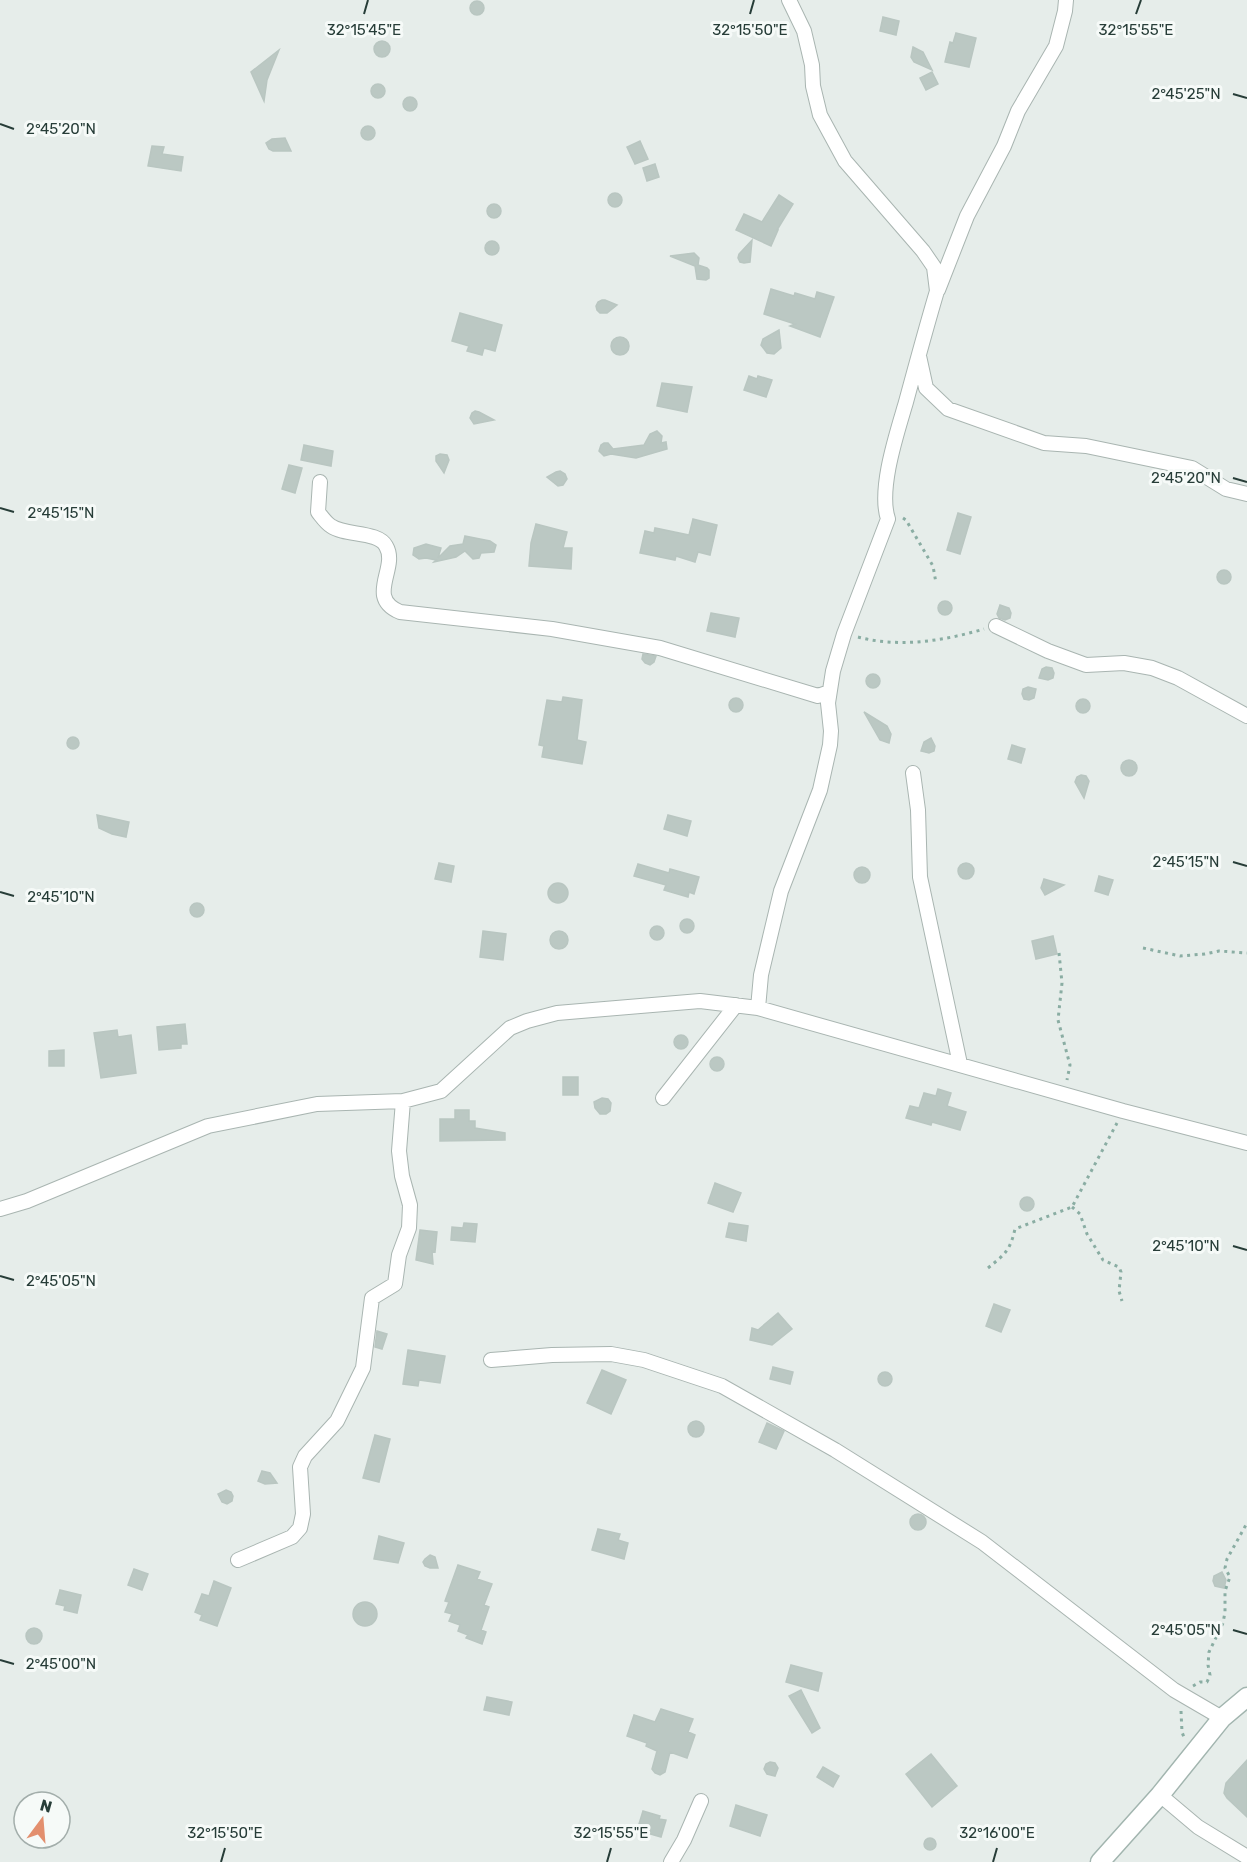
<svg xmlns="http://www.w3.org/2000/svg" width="1247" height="1862" viewBox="0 0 1247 1862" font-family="Rubik,sans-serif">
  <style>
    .building { fill: #bbc8c3; stroke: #b9c6c1; stroke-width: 1.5 }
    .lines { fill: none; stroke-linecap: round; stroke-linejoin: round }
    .street-casing { stroke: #a9b5b1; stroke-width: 16 }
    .secondary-casing { stroke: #a2b5af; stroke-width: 21 }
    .path { stroke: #8aada3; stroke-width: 3; stroke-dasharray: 3 4.5; stroke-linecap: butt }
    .street { stroke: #fff; stroke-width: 14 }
    .secondary { stroke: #fff; stroke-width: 18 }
    .ticks { fill: none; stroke: #273d38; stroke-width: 2 }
    .ticks-label { font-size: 15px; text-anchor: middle; fill: #273d38; stroke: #f6faf8; stroke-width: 6; stroke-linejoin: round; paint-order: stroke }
  </style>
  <rect width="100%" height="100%" fill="#e6edea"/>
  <path class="building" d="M470 8a7 7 0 1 1 14 0a7 7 0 1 1-14 0Z
    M 883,17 L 899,21 L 896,35 L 880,31 Z
    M 956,33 L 976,38 L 969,67 L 945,62 L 950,42 L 953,43 Z
    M374 49a8 8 0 1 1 16 0a8 8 0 1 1-16 0Z
    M 913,47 L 923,52 L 932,70 L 914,62 L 911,57 Z
    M 279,50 L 267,80 L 264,101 L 251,72 Z
    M 932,72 L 938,84 L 926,90 L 920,78 Z
    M371 91a7 7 0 1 1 14 0a7 7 0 1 1-14 0Z
    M403 104a7 7 0 1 1 14 0a7 7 0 1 1-14 0Z
    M361 133a7 7 0 1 1 14 0a7 7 0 1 1-14 0Z
    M 285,138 L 291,151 L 273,151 L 269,149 L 266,143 L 272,139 Z
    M 640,141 L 648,159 L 635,164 L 627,147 Z
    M 152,146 L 164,147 L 162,154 L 183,157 L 181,171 L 148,166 Z
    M 655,164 L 659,177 L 647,181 L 643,168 Z
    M608 200a7 7 0 1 1 14 0a7 7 0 1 1-14 0Z
    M 779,195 L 793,204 L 777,230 L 778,230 L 771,246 L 736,230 L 744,214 L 762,222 Z
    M487 211a7 7 0 1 1 14 0a7 7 0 1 1-14 0Z
    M 752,240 L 750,262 L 744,263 L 740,262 L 738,258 L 739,254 Z
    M485 248a7 7 0 1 1 14 0a7 7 0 1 1-14 0Z
    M 694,253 L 699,258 L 698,265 L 707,268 L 709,270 L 709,278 L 706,280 L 697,279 L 695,266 L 670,256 Z
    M 771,289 L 794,296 L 795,293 L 815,299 L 817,292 L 834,297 L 820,337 L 790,326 L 795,324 L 764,314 Z
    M 602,300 L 605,300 L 617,305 L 607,313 L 600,313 L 597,310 L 596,306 L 598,302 Z
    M 460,313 L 502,325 L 495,351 L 484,348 L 482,355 L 467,351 L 469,346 L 452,341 Z
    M 779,330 L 781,348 L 774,354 L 767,353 L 761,345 L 763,339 Z
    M611 346a9 9 0 1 1 18 0a9 9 0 1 1-18 0Z
    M 749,376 L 757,379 L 758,376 L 772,380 L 766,397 L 744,390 Z
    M 662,383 L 692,387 L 687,412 L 657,406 Z
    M 475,411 L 479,412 L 494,420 L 474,424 L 470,418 L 472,413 Z
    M 657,431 L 662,436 L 661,443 L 666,442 L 667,449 L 636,458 L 611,454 L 604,456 L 599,451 L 601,445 L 604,443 L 608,443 L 613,449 L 644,445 L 650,434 Z
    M 304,445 L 333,451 L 331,466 L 301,460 Z
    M 440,454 L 447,455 L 449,460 L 444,473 L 436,461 L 436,456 Z
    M 289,465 L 302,468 L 295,493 L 282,489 Z
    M 560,471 L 565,474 L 567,479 L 563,485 L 558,486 L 547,477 L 556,472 Z
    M 958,513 L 971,517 L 960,554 L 947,550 Z
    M 693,519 L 717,525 L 710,555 L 698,552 L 695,562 L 676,556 L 675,560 L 640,553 L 645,531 L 654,533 L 655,528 L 689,535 Z
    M 536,524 L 567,532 L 563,548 L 572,548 L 571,569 L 529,566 L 531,543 Z
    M 465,536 L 490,541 L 496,545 L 494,552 L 481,553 L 479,558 L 473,559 L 465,551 L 456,557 L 434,562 L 436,560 L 426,558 L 419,559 L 413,555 L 414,548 L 426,544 L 441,548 L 438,558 L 450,546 L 463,544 Z
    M1217 577a7 7 0 1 1 14 0a7 7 0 1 1-14 0Z
    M938 608a7 7 0 1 1 14 0a7 7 0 1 1-14 0Z
    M 1000,605 L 1009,608 L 1011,613 L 1010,618 L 1005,620 L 999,618 L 997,614 Z
    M 711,613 L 739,618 L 735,637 L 707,631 Z
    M 643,654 L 656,656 L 654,662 L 650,665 L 645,663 L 642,659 Z
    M 1046,667 L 1052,668 L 1054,673 L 1053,678 L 1048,680 L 1039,678 L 1042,669 Z
    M866 681a7 7 0 1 1 14 0a7 7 0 1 1-14 0Z
    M 1028,687 L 1036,689 L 1034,698 L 1029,700 L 1024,699 L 1022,694 L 1023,689 Z
    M 563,697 L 582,700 L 577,740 L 586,742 L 582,764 L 542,757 L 544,746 L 539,745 L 547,700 L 562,702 Z
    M729 705a7 7 0 1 1 14 0a7 7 0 1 1-14 0Z
    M1076 706a7 7 0 1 1 14 0a7 7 0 1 1-14 0Z
    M 864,712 L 887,726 L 891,734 L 889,743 L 880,740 Z
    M67 743a6 6 0 1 1 12 0a6 6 0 1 1-12 0Z
    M 931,738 L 935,746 L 934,751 L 929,753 L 921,751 L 924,742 Z
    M 1012,745 L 1025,749 L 1021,763 L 1008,759 Z
    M1121 768a8 8 0 1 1 16 0a8 8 0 1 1-16 0Z
    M 1081,775 L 1086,776 L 1089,781 L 1084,798 L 1075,782 L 1077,777 Z
    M 97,815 L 129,822 L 126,837 L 112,834 L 99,828 Z
    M 668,815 L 691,821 L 687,836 L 664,829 Z
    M 439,863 L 454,866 L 451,882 L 435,879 Z
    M958 871a8 8 0 1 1 16 0a8 8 0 1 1-16 0Z
    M 638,864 L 669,873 L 670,869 L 699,877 L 694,894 L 689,892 L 688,897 L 664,890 L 666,885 L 634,876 Z
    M854 875a8 8 0 1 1 16 0a8 8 0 1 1-16 0Z
    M 1099,876 L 1113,880 L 1108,895 L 1095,891 Z
    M 1044,879 L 1064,885 L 1045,895 L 1041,888 Z
    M548 893a10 10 0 1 1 20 0a10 10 0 1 1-20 0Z
    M190 910a7 7 0 1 1 14 0a7 7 0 1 1-14 0Z
    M680 926a7 7 0 1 1 14 0a7 7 0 1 1-14 0Z
    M650 933a7 7 0 1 1 14 0a7 7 0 1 1-14 0Z
    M 483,931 L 506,934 L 503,960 L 480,957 Z
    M550 940a9 9 0 1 1 18 0a9 9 0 1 1-18 0Z
    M 1053,936 L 1057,954 L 1036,959 L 1032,941 Z
    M 185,1024 L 187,1044 L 181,1044 L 181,1048 L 159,1050 L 157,1027 Z
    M 117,1030 L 118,1037 L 131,1035 L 136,1073 L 101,1078 L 94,1033 Z
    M674 1042a7 7 0 1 1 14 0a7 7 0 1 1-14 0Z
    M 64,1050 L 64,1066 L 49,1066 L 49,1051 Z
    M710 1064a7 7 0 1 1 14 0a7 7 0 1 1-14 0Z
    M 563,1077 L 578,1077 L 578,1095 L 563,1095 Z
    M 938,1089 L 951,1093 L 947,1106 L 966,1112 L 960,1130 L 932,1122 L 931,1125 L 906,1118 L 910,1106 L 919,1108 L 924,1093 L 936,1096 Z
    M 602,1098 L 608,1099 L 611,1103 L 610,1111 L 606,1114 L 600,1114 L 595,1108 L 594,1102 Z
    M 455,1110 L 469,1110 L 469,1121 L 475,1121 L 475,1128 L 505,1133 L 505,1140 L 440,1141 L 440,1119 L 455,1119 Z
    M 715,1183 L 741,1193 L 733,1212 L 708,1203 Z
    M1020 1204a7 7 0 1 1 14 0a7 7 0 1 1-14 0Z
    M 464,1223 L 477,1224 L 475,1242 L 451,1240 L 452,1227 L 463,1228 Z
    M 729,1223 L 748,1226 L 746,1241 L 726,1237 Z
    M 420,1230 L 437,1232 L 435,1252 L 432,1251 L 433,1264 L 416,1260 Z
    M 994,1304 L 1010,1310 L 1001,1332 L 986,1326 Z
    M 778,1313 L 792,1329 L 772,1345 L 750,1340 L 752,1328 L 758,1330 Z
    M 377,1331 L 387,1334 L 382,1349 L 375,1347 Z
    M 408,1350 L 445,1356 L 440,1383 L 419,1380 L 418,1386 L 403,1384 Z
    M 773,1367 L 793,1372 L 790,1384 L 770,1379 Z
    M 602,1370 L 626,1380 L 611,1414 L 587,1403 Z
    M878 1379a7 7 0 1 1 14 0a7 7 0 1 1-14 0Z
    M688 1429a8 8 0 1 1 16 0a8 8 0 1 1-16 0Z
    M 767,1423 L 784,1431 L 776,1449 L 759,1442 Z
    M 375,1435 L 390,1439 L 379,1482 L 363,1478 Z
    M 262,1471 L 270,1473 L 277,1483 L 265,1484 L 258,1481 Z
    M 226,1490 L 231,1492 L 233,1496 L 232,1501 L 227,1504 L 222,1502 L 218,1494 Z
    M910 1522a8 8 0 1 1 16 0a8 8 0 1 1-16 0Z
    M 598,1529 L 620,1534 L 618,1540 L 628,1543 L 624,1559 L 592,1550 Z
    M 379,1536 L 404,1543 L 398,1563 L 374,1559 Z
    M 430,1555 L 435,1557 L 438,1568 L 430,1568 L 425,1566 L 423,1562 L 425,1559 Z
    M 458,1565 L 480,1572 L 477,1579 L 492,1584 L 484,1605 L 489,1607 L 481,1630 L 486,1632 L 482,1644 L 466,1638 L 468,1635 L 458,1631 L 460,1625 L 449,1621 L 452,1614 L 445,1612 L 449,1602 L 445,1601 Z
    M 134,1569 L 148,1574 L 142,1590 L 128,1585 Z
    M 1222,1572 L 1226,1580 L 1224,1588 L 1215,1586 L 1213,1581 L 1214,1576 Z
    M 214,1581 L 231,1588 L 217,1626 L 200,1620 L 202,1615 L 195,1612 L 202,1594 L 209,1596 Z
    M 60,1590 L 81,1595 L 77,1613 L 64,1610 L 65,1606 L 56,1604 Z
    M353 1614a12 12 0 1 1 24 0a12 12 0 1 1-24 0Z
    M26 1636a8 8 0 1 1 16 0a8 8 0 1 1-16 0Z
    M 791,1665 L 822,1673 L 818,1691 L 786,1682 Z
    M 801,1690 L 820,1728 L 812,1733 L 789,1696 Z
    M 487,1697 L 512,1702 L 509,1715 L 484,1710 Z
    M 661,1709 L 693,1719 L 688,1732 L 695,1735 L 687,1758 L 670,1752 L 665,1772 L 660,1775 L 655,1773 L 652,1769 L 657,1751 L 646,1746 L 647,1743 L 627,1736 L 634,1715 L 655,1722 Z
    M 931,1754 L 957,1786 L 932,1807 L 906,1774 Z
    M 1247,1760 L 1247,1817 L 1227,1798 L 1224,1793 L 1226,1783 Z
    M 770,1762 L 775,1763 L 778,1768 L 775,1776 L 767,1774 L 764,1769 L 766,1764 Z
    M 823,1767 L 839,1776 L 833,1787 L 817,1777 Z
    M 736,1805 L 767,1815 L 760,1836 L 730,1826 Z
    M 643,1811 L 660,1816 L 659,1819 L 666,1820 L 661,1837 L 647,1833 L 649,1827 L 639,1824 Z
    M924 1844a6 6 0 1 1 12 0a6 6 0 1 1-12 0Z"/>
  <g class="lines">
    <g class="street-casing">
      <path id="street" d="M 938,290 L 967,216 L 1004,146 L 1018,111 L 1056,46 L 1065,11 L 1066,0
        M 919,356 L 926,388 L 948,409 L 1044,443 L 1086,446 L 1192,468 L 1226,489 L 1247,494
        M 320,482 L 318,512 C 322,517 326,523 331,526 C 345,536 378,531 386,546 C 399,568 365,597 400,612 L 552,629 L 660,648 L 818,696 L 829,692
        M 996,626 L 1048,651 L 1086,665 L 1124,663 L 1152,668 L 1178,678 L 1247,716
        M 913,773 L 918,810 L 920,877 L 960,1064
        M 758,1008 L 761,975 L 781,891 L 820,790 L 830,745 L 831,731 L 828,703 L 833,671 L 844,634 L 888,519 C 878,489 897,433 906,402 C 916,365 926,328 937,291 L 934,267 L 923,251 L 845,161 L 820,115 L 813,86 L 812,65 L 804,31 L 789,0
        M 663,1098 L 736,1005
        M 0,1209 L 27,1201 L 208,1126 L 317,1104 L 403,1101 L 441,1091 L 510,1028 L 527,1021 L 557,1013 L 700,1001 L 758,1008 L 1123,1111 L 1247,1143
        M 491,1360 L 552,1355 L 611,1354 L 644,1360 L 722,1386 L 835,1450 L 982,1542 L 1174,1690 L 1222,1718
        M 238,1560 L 292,1537 L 300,1528 L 303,1514 L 300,1467 L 305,1456 L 337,1421 L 363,1368 L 372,1298 L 395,1284 L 399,1255 L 409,1228 L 410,1205 L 402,1176 L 399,1151 L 403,1101
        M 1160,1795 L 1198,1827 L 1247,1857
        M 671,1862 L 684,1840 L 701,1801"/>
    </g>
    <g class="secondary-casing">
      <path id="secondary" d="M 1100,1862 L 1160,1795 L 1222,1718 L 1247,1697"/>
    </g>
    <path class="path" d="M 903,518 L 906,520 L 933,566 L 936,583
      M 858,637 C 899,648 943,641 984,629
      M 1143,948 L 1180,956 L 1205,954 L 1219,951 L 1247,953
      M 1059,953 L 1062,983 L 1058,1020 L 1070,1065 L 1067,1080
      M 1072,1207 L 1080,1214 L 1087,1234 L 1103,1260 L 1119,1267 L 1121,1272 L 1119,1291 L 1122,1301
      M 988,1268 C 1005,1254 1010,1251 1015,1229 L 1072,1207 L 1117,1123
      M 1193,1686 L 1200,1682 L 1207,1682 L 1210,1675 L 1208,1665 L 1209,1652 L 1223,1623 L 1225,1612 L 1225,1591 L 1230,1577 L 1225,1568 L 1227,1559 L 1247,1523
      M 1181,1711 L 1182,1732 L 1185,1740"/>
    <use href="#street" class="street"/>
    <use href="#secondary" class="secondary"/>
  </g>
  <path class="ticks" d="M 364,14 L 368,0M 750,14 L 754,0M 1136,14 L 1141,0M 1233,94 L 1247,98M 0,124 L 14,129M 1233,478 L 1247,482M 0,508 L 14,512M 1233,862 L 1247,866M 0,892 L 14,896M 1233,1246 L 1247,1250M 0,1276 L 14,1280M 1233,1630 L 1247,1634M 0,1660 L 14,1664M 221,1862 L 225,1848M 607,1862 L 611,1848M 993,1862 L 997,1848"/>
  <g class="ticks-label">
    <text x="364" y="35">32°15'45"E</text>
    <text x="750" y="35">32°15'50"E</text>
    <text x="1136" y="35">32°15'55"E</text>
    <text x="1186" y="99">2°45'25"N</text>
    <text x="61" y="134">2°45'20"N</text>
    <text x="1186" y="483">2°45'20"N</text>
    <text x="61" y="518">2°45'15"N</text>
    <text x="1186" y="867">2°45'15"N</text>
    <text x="61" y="902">2°45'10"N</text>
    <text x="1186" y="1251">2°45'10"N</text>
    <text x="61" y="1286">2°45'05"N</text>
    <text x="1186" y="1635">2°45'05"N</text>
    <text x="61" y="1669">2°45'00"N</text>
    <text x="225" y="1838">32°15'50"E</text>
    <text x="611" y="1838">32°15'55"E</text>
    <text x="997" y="1838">32°16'00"E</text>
  </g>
  <g transform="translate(42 1820) rotate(16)"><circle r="28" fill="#f6faf8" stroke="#a3aeab" stroke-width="1.5"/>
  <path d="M0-4.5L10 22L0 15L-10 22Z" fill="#e38f6e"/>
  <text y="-9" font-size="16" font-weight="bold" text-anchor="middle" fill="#273d38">N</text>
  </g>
</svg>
